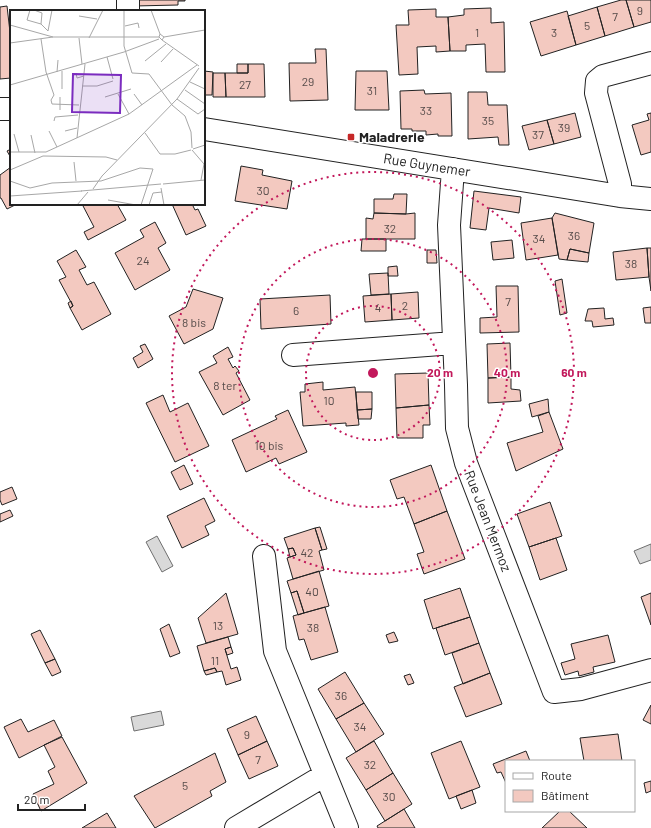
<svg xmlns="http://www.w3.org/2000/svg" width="651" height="828" viewBox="0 0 651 828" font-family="Barlow,sans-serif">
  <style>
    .water { fill: #d9d9d9; stroke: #6f6f6f }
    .building { fill: #f3c9c0; stroke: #222 }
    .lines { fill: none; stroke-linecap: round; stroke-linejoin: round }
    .minor-casing { stroke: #222; stroke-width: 24 }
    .minor { stroke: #fff; stroke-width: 22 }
    .ring { fill: none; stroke: #c2185b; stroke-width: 2; stroke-dasharray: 2 4 }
    .poi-dot { fill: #c62828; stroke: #fff; stroke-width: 1.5 }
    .labels { text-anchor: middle; stroke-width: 3; stroke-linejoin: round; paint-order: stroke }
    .number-label { font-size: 12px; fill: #564c4a }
    .poi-label { font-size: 14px; font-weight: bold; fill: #222; stroke: #fff; text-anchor: start }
    .street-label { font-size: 14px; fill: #222; stroke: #fff }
    .inset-road { fill: none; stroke: #a7a7a7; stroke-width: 1 }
    .view { fill: #7b2cbf; fill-opacity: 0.15; stroke: #7b2cbf; stroke-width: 2 }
    .inset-edge { fill: none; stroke: #222; stroke-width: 2 }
    .centre { fill: #c2185b; stroke: #fff; stroke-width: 2 }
    .ring-label { font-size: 12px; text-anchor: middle; font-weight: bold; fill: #c2185b; stroke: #fff; stroke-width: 3; stroke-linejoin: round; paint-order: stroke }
  </style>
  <rect width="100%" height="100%" fill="#fff"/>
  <path class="water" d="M 157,536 L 173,566 L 162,572 L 146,542 Z
    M 651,544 L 651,560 L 640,564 L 634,551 Z
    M 161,711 L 164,725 L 134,731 L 131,717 Z"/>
  <path class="building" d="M 134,0 L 185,0 L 185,1 L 178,1 L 178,5 L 134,6 Z
    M 621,0 L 626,0 L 634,27 L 605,36 L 597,7 Z
    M 626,0 L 651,0 L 651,22 L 634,27 Z
    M 7,6 L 11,41 L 11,78 L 0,79 L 0,7 Z
    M 597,7 L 605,36 L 576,45 L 568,16 Z
    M 491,8 L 491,23 L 504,22 L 505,72 L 486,72 L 485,44 L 466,45 L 466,51 L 450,51 L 448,17 L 464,15 L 464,9 Z
    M 436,9 L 436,17 L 448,17 L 450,51 L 436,52 L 436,46 L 417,47 L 418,74 L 399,75 L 396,25 L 409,25 L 408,10 Z
    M 567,11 L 576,45 L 541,56 L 530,22 Z
    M 315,49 L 326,49 L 328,100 L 290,101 L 289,63 L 316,63 Z
    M 237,64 L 248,64 L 248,73 L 237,73 Z
    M 248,64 L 264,64 L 265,97 L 226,97 L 225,73 L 248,73 Z
    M 204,71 L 213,72 L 212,95 L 204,95 Z
    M 356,71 L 387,71 L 389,110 L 355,110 Z
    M 213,73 L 225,73 L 226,97 L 213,97 Z
    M 424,90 L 425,94 L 451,93 L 452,136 L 438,136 L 438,134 L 426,135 L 426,131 L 412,131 L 412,129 L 401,129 L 400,91 Z
    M 468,92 L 487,92 L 488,105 L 507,105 L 509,145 L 499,145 L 498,137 L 468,139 Z
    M 575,113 L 581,137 L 554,144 L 547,120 Z
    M 651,113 L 651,152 L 641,155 L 632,125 L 649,120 L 647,114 Z
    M 547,120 L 554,144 L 529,150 L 522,126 Z
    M 11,149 L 11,158 L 7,151 Z
    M 241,166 L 263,170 L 262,175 L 292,181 L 287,209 L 235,201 Z
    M 11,167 L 11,204 L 17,204 L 7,209 L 1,198 L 0,198 L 0,175 Z
    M 474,191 L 521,197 L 519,213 L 489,208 L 486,230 L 470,228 Z
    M 394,194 L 407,194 L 406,214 L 374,213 L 374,199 L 393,199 Z
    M 82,204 L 117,204 L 126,220 L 88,240 L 84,232 L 94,227 Z
    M 172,204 L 192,204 L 195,210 L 198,209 L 206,226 L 186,235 Z
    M 374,213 L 406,214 L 415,213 L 415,239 L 366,239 L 366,218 L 373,219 Z
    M 555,213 L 594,223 L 589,253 L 570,249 L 567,260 L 559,259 L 552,218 Z
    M 552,218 L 558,255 L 526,260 L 521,223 Z
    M 155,222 L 166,243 L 158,248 L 170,270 L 135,290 L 115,253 L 144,237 L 140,230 Z
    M 362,239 L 386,239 L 386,251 L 361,251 Z
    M 512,240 L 514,258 L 493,260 L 491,242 Z
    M 647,248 L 651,248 L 651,291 L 649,277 Z
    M 647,248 L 649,277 L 616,280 L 613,252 Z
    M 570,249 L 589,253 L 588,262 L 567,260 Z
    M 76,250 L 86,267 L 79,270 L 87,285 L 94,282 L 111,314 L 82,330 L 70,308 L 73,306 L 59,280 L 66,277 L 57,261 Z
    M 427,250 L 436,250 L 437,263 L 427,263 Z
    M 397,266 L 398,276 L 388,276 L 388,267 Z
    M 388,273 L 389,294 L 371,295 L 369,274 Z
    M 562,279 L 567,313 L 560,315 L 555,281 Z
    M 496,286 L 518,286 L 519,332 L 480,333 L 480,318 L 497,317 Z
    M 193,289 L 223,298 L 213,329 L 184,344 L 169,316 L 186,307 Z
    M 418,292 L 419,318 L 392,320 L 391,294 Z
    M 391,294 L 392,320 L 365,322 L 363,296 Z
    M 330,295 L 331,324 L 261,329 L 260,299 Z
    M 71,301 L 73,306 L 70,308 L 68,303 Z
    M 651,307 L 651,323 L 645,323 L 643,308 Z
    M 604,308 L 605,319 L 613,318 L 614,325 L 593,327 L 592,321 L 585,321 L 588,309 Z
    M 510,343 L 511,377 L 488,378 L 487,344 Z
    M 145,344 L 153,359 L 138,368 L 133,358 L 143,352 L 140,346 Z
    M 228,347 L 233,357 L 228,359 L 233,368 L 235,366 L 239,371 L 236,373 L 250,400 L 223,415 L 199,372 L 217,363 L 213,356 Z
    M 428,373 L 429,405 L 396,408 L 395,374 Z
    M 511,377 L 511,389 L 520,390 L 521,401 L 488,403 L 488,378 Z
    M 323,382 L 323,390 L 355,387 L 359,425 L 346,426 L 346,423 L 303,426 L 300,392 L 305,392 L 305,384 Z
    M 356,392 L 372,392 L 372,409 L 357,410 Z
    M 163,395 L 170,412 L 188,403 L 209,446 L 175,462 L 146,403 Z
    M 548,399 L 549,412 L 532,417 L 529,404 Z
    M 429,405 L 430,425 L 423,425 L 423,438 L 397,438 L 396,408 Z
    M 372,409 L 371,419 L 358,419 L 357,410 Z
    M 288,410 L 307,452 L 279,464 L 276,458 L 246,472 L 232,440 L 277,419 L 275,416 Z
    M 549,412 L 563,449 L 516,471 L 507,443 L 543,432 L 538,416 Z
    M 184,465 L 193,484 L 180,490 L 171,472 Z
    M 431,465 L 447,511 L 414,524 L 404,497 L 397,499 L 390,480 Z
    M 12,487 L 17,499 L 2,505 L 0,500 L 0,492 Z
    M 204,498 L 215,521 L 205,526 L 209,535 L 182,548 L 167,516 Z
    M 550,502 L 562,536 L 529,547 L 517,514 Z
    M 10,510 L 13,516 L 0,522 L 0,514 Z
    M 447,511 L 465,559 L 424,574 L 417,554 L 424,552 L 414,524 Z
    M 320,527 L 327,549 L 322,550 L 315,528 Z
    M 315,528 L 322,550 L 319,551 L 324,570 L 293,579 L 287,558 L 296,555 L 293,548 L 288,549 L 284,538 Z
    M 556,538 L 567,570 L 540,580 L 529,547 Z
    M 293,548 L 296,555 L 290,557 L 288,549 Z
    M 319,571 L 329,606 L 304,613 L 297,591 L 291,593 L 287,581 Z
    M 460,588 L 470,617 L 433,629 L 424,600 Z
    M 297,591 L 304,613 L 298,615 L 291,593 Z
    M 226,593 L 238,634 L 206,643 L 198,618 Z
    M 651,593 L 651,625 L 641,597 Z
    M 325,607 L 338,652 L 311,660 L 304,639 L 299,640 L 293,616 Z
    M 470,617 L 479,643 L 445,655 L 436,628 Z
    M 169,624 L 180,653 L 170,657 L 160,629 Z
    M 40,630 L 55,659 L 45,663 L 31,634 Z
    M 394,632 L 398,641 L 389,643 L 386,635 Z
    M 608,635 L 615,662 L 593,667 L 594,672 L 579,676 L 578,671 L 565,675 L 561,663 L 575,659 L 571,644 Z
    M 228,637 L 231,647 L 225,649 L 231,669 L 237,667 L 241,680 L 226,685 L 222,671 L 217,672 L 215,668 L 204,671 L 197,646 Z
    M 479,643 L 490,673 L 463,684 L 452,653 Z
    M 231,647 L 233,653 L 227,655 L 225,649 Z
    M 55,659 L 61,672 L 52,676 L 45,663 Z
    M 215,668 L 217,672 L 206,675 L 204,671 Z
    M 345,672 L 364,703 L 336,719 L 318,689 Z
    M 490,673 L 502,704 L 466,717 L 454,687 Z
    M 410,674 L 414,683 L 408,685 L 404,676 Z
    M 364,703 L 384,734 L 356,752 L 336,719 Z
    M 651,705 L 651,724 L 643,720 Z
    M 256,716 L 267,741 L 238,755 L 227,729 Z
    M 21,719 L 28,732 L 54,720 L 62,736 L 19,758 L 4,727 Z
    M 618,734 L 622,761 L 584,761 L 580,738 Z
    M 62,737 L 87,783 L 41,811 L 33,794 L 54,784 L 48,771 L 55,767 L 44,745 Z
    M 267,741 L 278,766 L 249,779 L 238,755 Z
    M 374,741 L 393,773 L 366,790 L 346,758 Z
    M 461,741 L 480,787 L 449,799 L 431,753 Z
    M 526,751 L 530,761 L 506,761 L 506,783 L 501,772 L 497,773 L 493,764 Z
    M 215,753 L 226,782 L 210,791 L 212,796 L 155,828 L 134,796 Z
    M 393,773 L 412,804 L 385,821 L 366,790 Z
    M 651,781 L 651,791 L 646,793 L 644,783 Z
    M 472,790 L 476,803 L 461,809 L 456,796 Z
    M 404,809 L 415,828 L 378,828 L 377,826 Z
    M 560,811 L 569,811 L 587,828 L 542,828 Z
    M 107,813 L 116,828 L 82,828 Z"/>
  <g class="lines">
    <g class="minor-casing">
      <path id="minor" d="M 128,0 L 128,11
        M 0,109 L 11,109
        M 204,129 L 620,196 L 651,199
        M 453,169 L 449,225 L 456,385 L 457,428 L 466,463 L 554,692 L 581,689 L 651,670
        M 620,196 L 620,184 L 596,93 L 597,81 L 603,76 L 651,63
        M 293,355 L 454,343
        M 264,556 L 275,651 L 347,828
        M 236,828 L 325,775"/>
    </g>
    <use href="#minor" class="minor"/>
  </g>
  <g class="ring">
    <circle cx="373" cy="373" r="67"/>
    <circle cx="373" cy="373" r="134"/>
    <circle cx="373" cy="373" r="201"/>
  </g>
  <rect class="poi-dot" x="347" y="133" width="8" height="8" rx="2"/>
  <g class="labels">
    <g class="number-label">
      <text x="640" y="15">9</text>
      <text x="615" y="21">7</text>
      <text x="587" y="30">5</text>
      <text x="477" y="37">1</text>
      <text x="554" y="37">3</text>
      <text x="308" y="86">29</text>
      <text x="245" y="89">27</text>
      <text x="372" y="95">31</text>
      <text x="426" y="115">33</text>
      <text x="488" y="125">35</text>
      <text x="564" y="132">39</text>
      <text x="538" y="139">37</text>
      <text x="263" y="195">30</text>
      <text x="390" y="233">32</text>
      <text x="574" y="240">36</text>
      <text x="539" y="243">34</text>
      <text x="143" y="265">24</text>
      <text x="631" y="268">38</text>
      <text x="508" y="306">7</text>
      <text x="405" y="310">2</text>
      <text x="378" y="312">4</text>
      <text x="296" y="315">6</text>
      <text x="194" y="327">8 bis</text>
      <text x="225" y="390">8 ter</text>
      <text x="329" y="405">10</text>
      <text x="269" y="450">10 bis</text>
      <text x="307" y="557">42</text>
      <text x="312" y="596">40</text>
      <text x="218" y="630">13</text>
      <text x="313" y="632">38</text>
      <text x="215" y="665">11</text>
      <text x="341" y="700">36</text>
      <text x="360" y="731">34</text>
      <text x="247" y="739">9</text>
      <text x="258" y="764">7</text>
      <text x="370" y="769">32</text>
      <text x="185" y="790">5</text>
      <text x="389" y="801">30</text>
    </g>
    <g class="poi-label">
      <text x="359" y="142">Maladrerie</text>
    </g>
    <g class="street-label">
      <text transform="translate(427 165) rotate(9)" y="5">Rue Guynemer</text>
      <text transform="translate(488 521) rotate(69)" y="5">Rue Jean Mermoz</text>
    </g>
  </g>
  <g transform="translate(10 10)">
    <rect width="195" height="195" fill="#fff"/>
    <path class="inset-road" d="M 20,0 L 17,10 L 31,14M 24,0 L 32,3 L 31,14 L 38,21M 114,0 L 114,36 L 122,63 L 139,64 L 162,95 L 175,106 L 181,122 L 182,138M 141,0 L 150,24M 69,6 L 87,9M 0,15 L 43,27M 115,16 L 128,13 L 129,18M 38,21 L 42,0M 154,27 L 150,24 L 149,27 L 152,30 L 154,27 L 195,20M 69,28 L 72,54M 79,28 L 93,0M 31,29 L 36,62 L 44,85 L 41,90 L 42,94 L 69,95M 152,30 L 189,56M 0,33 L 43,27 L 149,27M 97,47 L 103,69M 135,51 L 156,34M 151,52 L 163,39M 47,62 L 48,50M 66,63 L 67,68 L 74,66M 180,72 L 195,79M 0,75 L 114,42 L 149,29M 72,76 L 87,76 L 103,71M 52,79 L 52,61M 175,80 L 195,94M 108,84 L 119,104M 124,84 L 132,95M 95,87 L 121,79M 167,89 L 188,104 L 195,99M 50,100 L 50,87M 44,111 L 45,107 L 68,105M 39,121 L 47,137M 55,121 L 67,118M 135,123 L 150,144 L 165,144 L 181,140M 4,124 L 9,142M 21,125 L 25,143M 67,128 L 75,54M 183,139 L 195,135M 182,140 L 194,154 L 191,170M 0,142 L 36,142 L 119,104 L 187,55M 64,152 L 66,171M 0,160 L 33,146 L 96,147 L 107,150M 0,171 L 20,178 L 42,173 L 91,171 L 130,158 L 143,159 L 131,195M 153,174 L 195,170M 151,178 L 154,195M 83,179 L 92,166 L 167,89 L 189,58M 71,181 L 151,174M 0,186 L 72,181M 98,190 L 126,195M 67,195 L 78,182M 139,195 L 143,183 L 152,182"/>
    <path class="view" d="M 63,64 L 111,65 L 110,103 L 62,102 Z"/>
    <rect width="195" height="195" class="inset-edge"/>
  </g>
  <circle cx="373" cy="373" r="6" class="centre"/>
  <g class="ring-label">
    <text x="440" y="377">20 m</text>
    <text x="507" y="377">40 m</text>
    <text x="574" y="377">60 m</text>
  </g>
  <rect x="505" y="760" width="130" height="52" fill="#ffffff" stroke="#a7a7a7"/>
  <rect x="513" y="773" width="20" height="6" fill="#ffffff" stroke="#a7a7a7"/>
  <text x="541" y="780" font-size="12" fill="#222222">Route</text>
  <rect x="513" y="790" width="20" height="12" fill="#f3c9c0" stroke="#a7a7a7"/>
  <text x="541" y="800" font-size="12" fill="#222222">Bâtiment</text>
  <path d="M18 804v6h67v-6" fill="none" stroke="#222222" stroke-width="2"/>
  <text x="24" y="804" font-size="12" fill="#222222" stroke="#ffffff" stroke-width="3" paint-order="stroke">20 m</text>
</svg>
